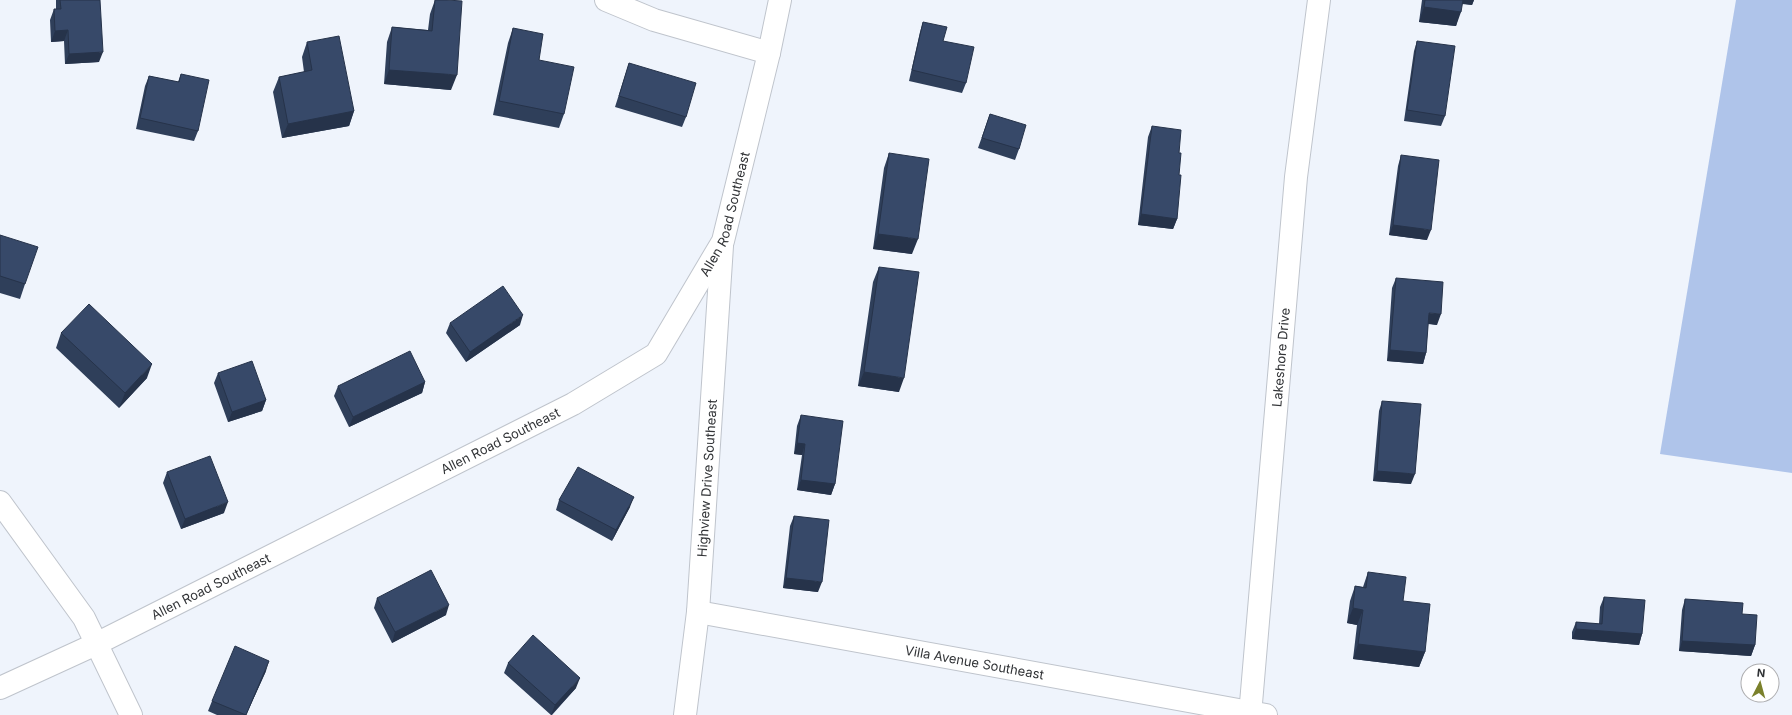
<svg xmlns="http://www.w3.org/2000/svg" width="1792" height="715" viewBox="0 0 1792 715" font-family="Inter,sans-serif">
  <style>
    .forest { fill: #afc4ea }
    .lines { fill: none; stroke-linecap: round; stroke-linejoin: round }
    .minor-casing { stroke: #bfc4cc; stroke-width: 24 }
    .minor { stroke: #fff; stroke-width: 22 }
    .wall { fill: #2f3f5a }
    .shaded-wall { fill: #26334a }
    .building { fill: #374969; stroke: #26334a }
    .labels { text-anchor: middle; stroke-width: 4; stroke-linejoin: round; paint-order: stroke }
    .street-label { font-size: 13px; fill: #313336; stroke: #fff }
  </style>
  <rect width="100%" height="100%" fill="#eff4fc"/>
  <path class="forest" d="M 1736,0 L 1792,0 L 1792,473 L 1660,454 Z"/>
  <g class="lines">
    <g class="minor-casing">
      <g id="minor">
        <path d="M 606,0 L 654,20 L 769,53"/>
        <path d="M 0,502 L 84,618 L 131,715"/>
        <path id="s1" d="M 698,612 L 1266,715"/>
        <path id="s2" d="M 0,688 L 96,644 L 573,404 L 656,354 L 723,241 L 769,53 L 780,0"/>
        <path id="s3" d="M 685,715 L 698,612 L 722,246"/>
        <path id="s4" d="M 1250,715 L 1296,177 L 1319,0"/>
      </g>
    </g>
    <use href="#minor" class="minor"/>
  </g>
  <path class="wall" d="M 56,0 L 100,0 L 99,62 L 65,64 L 64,41 L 51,42 L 50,20 L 54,9 L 56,9 Z
    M 435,0 L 451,90 L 384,84 L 387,42 L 392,27 L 428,30 L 430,14 Z
    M 1422,0 L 1474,0 L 1472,5 L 1462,4 L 1456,26 L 1419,22 Z
    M 923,22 L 943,41 L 966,83 L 962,93 L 909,81 L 920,32 Z
    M 513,28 L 539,60 L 564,114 L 559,128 L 493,115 L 508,43 Z
    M 1417,41 L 1445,116 L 1441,126 L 1404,121 L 1414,51 Z
    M 307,42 L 354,111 L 349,126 L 282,138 L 273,92 L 279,77 L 304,72 L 302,57 Z
    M 629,63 L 686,117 L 682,127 L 615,107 Z
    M 181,74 L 198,131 L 194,141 L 136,129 L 145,86 L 149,76 L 178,82 Z
    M 990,114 L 1019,149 L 1015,160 L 978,148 Z
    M 1152,126 L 1179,153 L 1179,175 L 1177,219 L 1173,229 L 1138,225 L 1148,137 Z
    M 889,153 L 912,254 L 873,249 L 884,168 Z
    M 1401,155 L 1427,240 L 1389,235 L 1398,166 Z
    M 0,235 L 25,284 L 20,299 L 0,293 Z
    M 879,267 L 899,392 L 858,386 L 873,282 Z
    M 1396,278 L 1437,325 L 1428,324 L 1426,353 L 1423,364 L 1387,361 L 1392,288 Z
    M 450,323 L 520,325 L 466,362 L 446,333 Z
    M 61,333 L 147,378 L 119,408 L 56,348 Z
    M 218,373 L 266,400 L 262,411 L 228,422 L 214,383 Z
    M 425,382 L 422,393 L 349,427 L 334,396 L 338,386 Z
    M 1382,401 L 1411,484 L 1373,481 L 1379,411 Z
    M 801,415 L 835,484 L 831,495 L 797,490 L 802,455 L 794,454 L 797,426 Z
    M 167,472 L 224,513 L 181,529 L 163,483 Z
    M 559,500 L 630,507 L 612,541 L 556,510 Z
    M 794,516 L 818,592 L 783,588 L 790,526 Z
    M 1368,572 L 1403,601 L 1425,652 L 1419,667 L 1353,659 L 1357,625 L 1347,623 L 1350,601 L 1355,586 L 1363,587 Z
    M 1604,597 L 1642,634 L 1639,645 L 1572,639 L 1572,632 L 1576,622 L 1599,624 L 1600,607 Z
    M 377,598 L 446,615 L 392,643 L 374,608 Z
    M 1685,599 L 1742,614 L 1755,645 L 1751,656 L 1679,651 L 1682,610 Z
    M 508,663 L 576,688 L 552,715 L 551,715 L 504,673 Z
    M 266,671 L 246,715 L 217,715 L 208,711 L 212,701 Z"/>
  <path class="shaded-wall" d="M 1460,0 L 1474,0 L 1472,5 L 1459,3 Z
    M 1424,7 L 1461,12 L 1456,26 L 1419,22 Z
    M 68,30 L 64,41 L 51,42 L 55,31 Z
    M 103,52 L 99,62 L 65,64 L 69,54 Z
    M 389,70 L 457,75 L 451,90 L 384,84 Z
    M 354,111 L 349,126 L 282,138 L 288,124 Z
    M 1141,214 L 1177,219 L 1173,229 L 1138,225 Z
    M 1393,225 L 1431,230 L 1427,240 L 1389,235 Z
    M 878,234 L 918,239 L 912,254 L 873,249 Z
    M 1429,313 L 1441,314 L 1437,325 L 1425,323 Z
    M 523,315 L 520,325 L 466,362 L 470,352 Z
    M 1390,350 L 1426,353 L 1423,364 L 1387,361 Z
    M 152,364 L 147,378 L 119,408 L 125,393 Z
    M 864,372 L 904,378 L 899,392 L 858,386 Z
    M 425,382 L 422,393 L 349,427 L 353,417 Z
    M 266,400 L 262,411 L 228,422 L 232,412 Z
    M 797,443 L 805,444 L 802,455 L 794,454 Z
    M 1377,471 L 1415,474 L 1411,484 L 1373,481 Z
    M 801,480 L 835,484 L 831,495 L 797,490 Z
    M 634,497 L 630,507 L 612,541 L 616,530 Z
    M 228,502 L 224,513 L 181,529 L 185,519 Z
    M 786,578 L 822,582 L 818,592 L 783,588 Z
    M 449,605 L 446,615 L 392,643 L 395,632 Z
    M 1353,608 L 1363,610 L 1357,625 L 1347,623 Z
    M 1576,629 L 1642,634 L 1639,645 L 1572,639 Z
    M 1682,641 L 1755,645 L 1751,656 L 1679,651 Z
    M 1358,644 L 1425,652 L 1419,667 L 1353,659 Z
    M 269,661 L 266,671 L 246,715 Z
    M 580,678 L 576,688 L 551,715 L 555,705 Z"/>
  <path class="building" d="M 60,0 L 100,0 L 103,52 L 69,54 L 68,30 L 55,31 L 54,9 L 61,9 Z
    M 435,0 L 447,0 L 462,1 L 457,75 L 389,70 L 392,27 L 432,31 Z
    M 1425,0 L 1463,0 L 1461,12 L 1424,7 Z
    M 923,22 L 947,27 L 943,41 L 974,47 L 966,83 L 912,70 Z
    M 513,28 L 543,34 L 539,60 L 574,67 L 564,114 L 499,101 Z
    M 339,36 L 354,111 L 288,124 L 279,77 L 312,70 L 307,42 Z
    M 1417,41 L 1455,46 L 1445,116 L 1407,110 Z
    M 629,63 L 696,83 L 686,117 L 619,96 Z
    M 181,74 L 209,80 L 198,131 L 140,118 L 149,76 L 179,82 Z
    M 990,114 L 1026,125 L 1019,149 L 982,138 Z
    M 1152,126 L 1181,130 L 1179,153 L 1181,153 L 1179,175 L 1181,175 L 1177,219 L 1141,214 Z
    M 889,153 L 929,159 L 918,239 L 878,234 Z
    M 1401,155 L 1439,160 L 1431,230 L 1393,225 Z
    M 0,235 L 38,247 L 25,284 L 0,276 Z
    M 879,267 L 919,272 L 904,378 L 864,372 Z
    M 1396,278 L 1443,282 L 1441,314 L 1429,313 L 1426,353 L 1390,350 Z
    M 503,286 L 523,315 L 470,352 L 450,323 Z
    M 89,304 L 152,364 L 125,393 L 61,333 Z
    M 410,351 L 425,382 L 353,417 L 338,386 Z
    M 252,361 L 266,400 L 232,412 L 218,373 Z
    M 1382,401 L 1421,404 L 1415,474 L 1377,471 Z
    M 801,415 L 843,421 L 835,484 L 801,480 L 805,444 L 797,443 Z
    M 210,456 L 228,502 L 185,519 L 167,472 Z
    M 578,467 L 634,497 L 616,530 L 559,500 Z
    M 794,516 L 829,520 L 822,582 L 786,578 Z
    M 431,570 L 449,605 L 395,632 L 377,598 Z
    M 1368,572 L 1406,577 L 1403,601 L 1430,604 L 1425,652 L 1358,644 L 1363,610 L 1353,608 L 1355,586 L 1366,588 Z
    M 1604,597 L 1645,600 L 1642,634 L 1576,629 L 1576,622 L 1602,624 Z
    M 1685,599 L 1743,603 L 1742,614 L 1757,615 L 1755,645 L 1682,641 Z
    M 533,635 L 580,678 L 555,705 L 508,663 Z
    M 235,646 L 269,661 L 246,715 L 212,701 Z"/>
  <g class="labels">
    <g class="street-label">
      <text dy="5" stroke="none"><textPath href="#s2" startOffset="894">Allen Road Southeast</textPath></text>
      <text dy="5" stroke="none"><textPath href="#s4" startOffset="359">Lakeshore Drive</textPath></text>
      <text dy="5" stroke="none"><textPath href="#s2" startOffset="558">Allen Road Southeast</textPath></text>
      <text dy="5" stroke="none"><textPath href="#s3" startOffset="238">Highview Drive Southeast</textPath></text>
      <text dy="5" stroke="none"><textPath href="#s2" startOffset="234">Allen Road Southeast</textPath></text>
      <text dy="5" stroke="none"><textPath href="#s1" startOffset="281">Villa Avenue Southeast</textPath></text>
    </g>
  </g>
  <g transform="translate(1760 683) rotate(6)"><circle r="19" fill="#ffffff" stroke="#adadaf"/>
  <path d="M0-3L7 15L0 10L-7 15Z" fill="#7b812b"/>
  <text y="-6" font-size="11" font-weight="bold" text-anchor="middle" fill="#313336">N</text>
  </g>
</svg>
